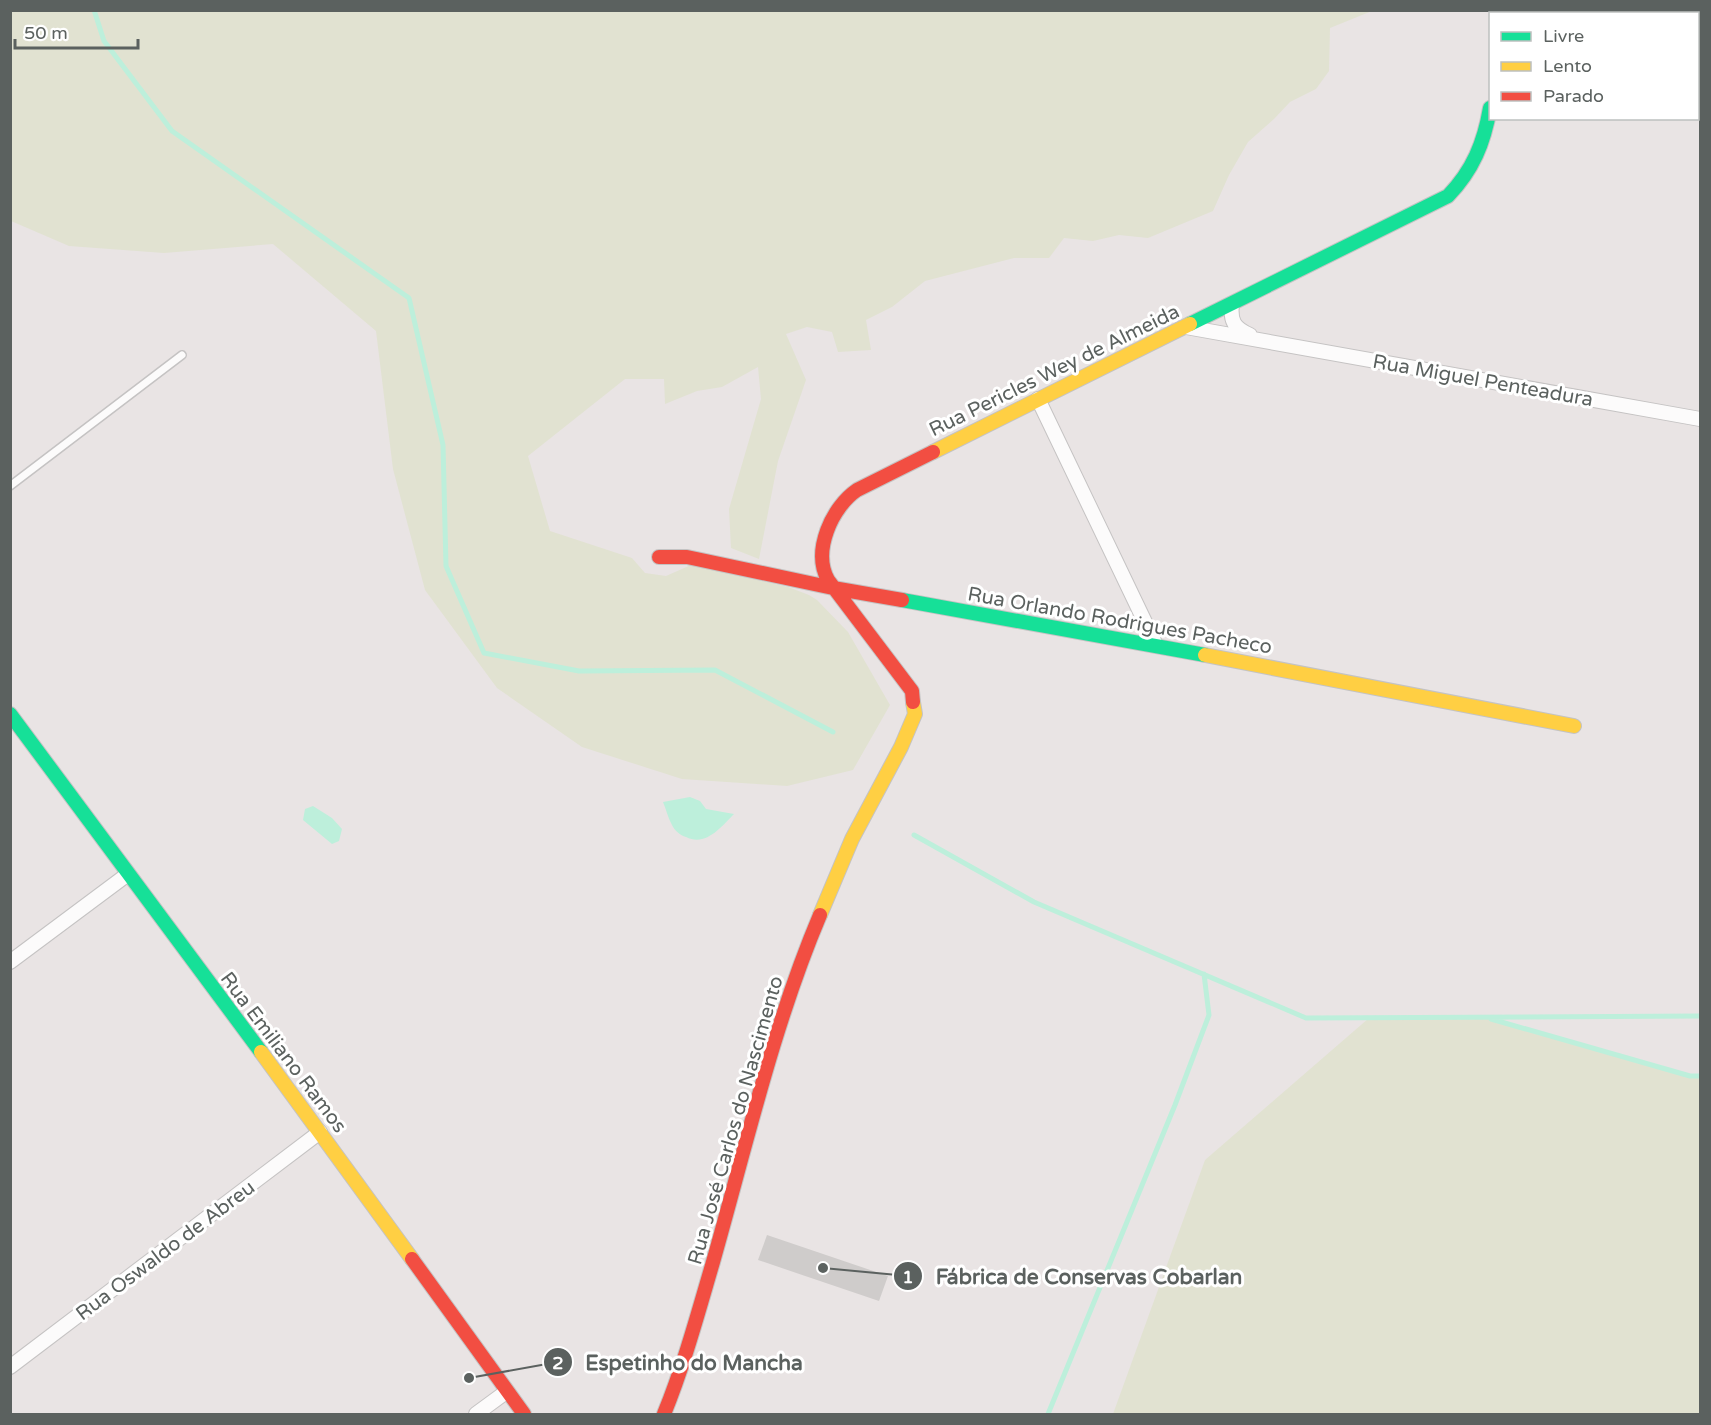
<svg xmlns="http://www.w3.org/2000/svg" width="1711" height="1425" viewBox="0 0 1711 1425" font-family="'Varela Round',sans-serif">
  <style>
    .green { fill: #e1e2d1 }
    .water { fill: #bdefdb }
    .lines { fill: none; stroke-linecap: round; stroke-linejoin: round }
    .stream { stroke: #bdefdb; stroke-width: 5 }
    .building { fill: #cfcccb }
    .lane-casing { stroke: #c5c3c3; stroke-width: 10 }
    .street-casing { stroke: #c5c3c3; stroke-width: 16 }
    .fast-casing { stroke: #c4c3c3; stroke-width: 16 }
    .slow-casing { stroke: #c4c3c3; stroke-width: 16 }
    .jam-casing { stroke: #c4c3c3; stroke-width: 16 }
    .lane { stroke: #fcfbfb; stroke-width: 7 }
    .street { stroke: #fcfbfb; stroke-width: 14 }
    .fast { stroke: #16e098; stroke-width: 14 }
    .slow { stroke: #ffcf43; stroke-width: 14 }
    .jam { stroke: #f24e42; stroke-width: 14 }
    .labels { text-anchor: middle; stroke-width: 6; stroke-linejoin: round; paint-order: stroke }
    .street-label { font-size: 20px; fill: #5b615f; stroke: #fff }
    .leader { fill: none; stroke: #5b615f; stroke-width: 2 }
    .callout-dot { fill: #5b615f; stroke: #fff; stroke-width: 2 }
    .mark-label { font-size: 18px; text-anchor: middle; font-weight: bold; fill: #fff }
    .callout-label { font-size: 21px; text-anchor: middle; font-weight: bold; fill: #5b615f; stroke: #fff; stroke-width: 6; stroke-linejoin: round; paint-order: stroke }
  </style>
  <rect width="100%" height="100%" fill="#e9e4e4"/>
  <path class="green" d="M 10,11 L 1372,11 L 1330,28 L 1329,71 L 1316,89 L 1290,102 L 1274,119 L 1248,142 L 1229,175 L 1213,211 L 1148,238 L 1119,235 L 1093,241 L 1064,238 L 1049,258 L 1014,258 L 925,281 L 892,307 L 866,320 L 871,350 L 838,352 L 832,332 L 807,327 L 786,334 L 806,380 L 778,461 L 759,559 L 731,548 L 729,509 L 761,399 L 758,367 L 722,387 L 697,391 L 665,404 L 664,379 L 625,379 L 528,456 L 550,531 L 632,558 L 645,573 L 666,576 L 691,565 L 788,587 L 809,595 L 817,600 L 848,632 L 890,705 L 853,770 L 787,786 L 682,779 L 582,747 L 497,688 L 425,590 L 393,469 L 376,331 L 273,244 L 164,253 L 69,246 L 11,221 Z
    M 1483,1017 L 1690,1076 L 1700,1076 L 1700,1414 L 1113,1414 L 1205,1160 L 1369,1018 Z"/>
  <path class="water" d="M 690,797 L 700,801 L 706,809 L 734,814 C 721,827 706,847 686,837 C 680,835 675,831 672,825 C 668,818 666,809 663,802 Z
    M 313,806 L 332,818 L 342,829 L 339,841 L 332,844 L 303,820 L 305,809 Z"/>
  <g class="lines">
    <path class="stream" d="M 94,10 L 104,41 L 172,131 L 409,298 L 443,445 L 446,566 L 484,653 L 579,671 L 715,670 L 833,732
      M 914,835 L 1034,902 L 1306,1018 L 1700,1016
      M 1491,1019 L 1690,1076 L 1700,1076
      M 1048,1414 L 1175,1105 L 1209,1015 L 1204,974"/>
  </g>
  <path class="building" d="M 767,1235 L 888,1276 L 879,1301 L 758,1260 Z"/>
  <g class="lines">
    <g class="lane-casing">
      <path id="lane" d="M 10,486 L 182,355"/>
    </g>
    <g class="street-casing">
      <path id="street" d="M 1508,14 L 1508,10
        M 1232,304 C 1230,321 1234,328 1250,335
        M 1186,327 L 1700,419
        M 1038,399 L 1156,645
        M 10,962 L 128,874
        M 10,1367 L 320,1132
        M 476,1414 L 506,1392"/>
    </g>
    <g class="fast-casing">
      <path id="fast" d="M 1190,324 L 1448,196 C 1473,170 1484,143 1490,108
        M 902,600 L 1205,655
        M 10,714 L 261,1052"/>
    </g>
    <g class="slow-casing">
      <path id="slow" d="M 933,452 L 1190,324
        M 1205,655 L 1574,726
        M 820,915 L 852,839 L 901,747 L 915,714 L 913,702
        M 261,1052 L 412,1259"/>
    </g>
    <g class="jam-casing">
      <path id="jam" d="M 659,557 L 687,557 L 833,588 L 902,600
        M 913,702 L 912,691 L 828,580 C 812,551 832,507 857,490 L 933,452
        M 412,1259 L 524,1414
        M 664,1414 C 684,1365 698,1313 713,1262 C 746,1146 773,1026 820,915"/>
    </g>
    <use href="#lane" class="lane"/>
    <use href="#street" class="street"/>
    <use href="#fast" class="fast"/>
    <use href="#slow" class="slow"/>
    <use href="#jam" class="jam"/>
  </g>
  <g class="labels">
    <g class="street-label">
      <text transform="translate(1054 370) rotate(-26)" y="7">Rua Pericles Wey de Almeida</text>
      <text transform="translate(1483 380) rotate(10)" y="7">Rua Miguel Penteadura</text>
      <text transform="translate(1120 620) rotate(10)" y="7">Rua Orlando Rodrigues Pacheco</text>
      <text transform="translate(284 1052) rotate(53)" y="7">Rua Emiliano Ramos</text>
      <text transform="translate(735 1120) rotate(-74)" y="7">Rua José Carlos do Nascimento</text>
      <text transform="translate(165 1250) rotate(-37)" y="7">Rua Oswaldo de Abreu</text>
    </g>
  </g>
  <path class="leader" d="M823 1268L908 1276M469 1378L558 1362"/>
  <g class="callout-dot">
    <circle cx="823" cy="1268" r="6"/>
    <circle cx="469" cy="1378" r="6"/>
    <circle cx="908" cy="1276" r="15"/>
    <circle cx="558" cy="1362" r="15"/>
  </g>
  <g class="mark-label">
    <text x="908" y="1283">1</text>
    <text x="558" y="1369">2</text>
  </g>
  <g class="callout-label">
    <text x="1089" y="1284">Fábrica de Conservas Cobarlan</text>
    <text x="694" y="1370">Espetinho do Mancha</text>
  </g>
  <rect width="1711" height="1425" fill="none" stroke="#5b615f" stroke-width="24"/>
  <rect x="1489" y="12" width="210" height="108" fill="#ffffff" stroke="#bdc0bf" stroke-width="1.5"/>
  <rect x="1501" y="32" width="30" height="9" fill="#16e098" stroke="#bdc0bf" stroke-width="1.5"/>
  <text x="1543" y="42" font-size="18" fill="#5b615f">Livre</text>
  <rect x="1501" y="62" width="30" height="9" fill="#ffcf43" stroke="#bdc0bf" stroke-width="1.5"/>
  <text x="1543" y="72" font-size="18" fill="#5b615f">Lento</text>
  <rect x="1501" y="92" width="30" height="9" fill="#f24e42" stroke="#bdc0bf" stroke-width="1.5"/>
  <text x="1543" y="102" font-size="18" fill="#5b615f">Parado</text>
  <path d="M15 39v9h123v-9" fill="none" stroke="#5b615f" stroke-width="3"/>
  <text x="24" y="39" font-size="18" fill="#5b615f" stroke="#ffffff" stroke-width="4.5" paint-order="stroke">50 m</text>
</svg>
